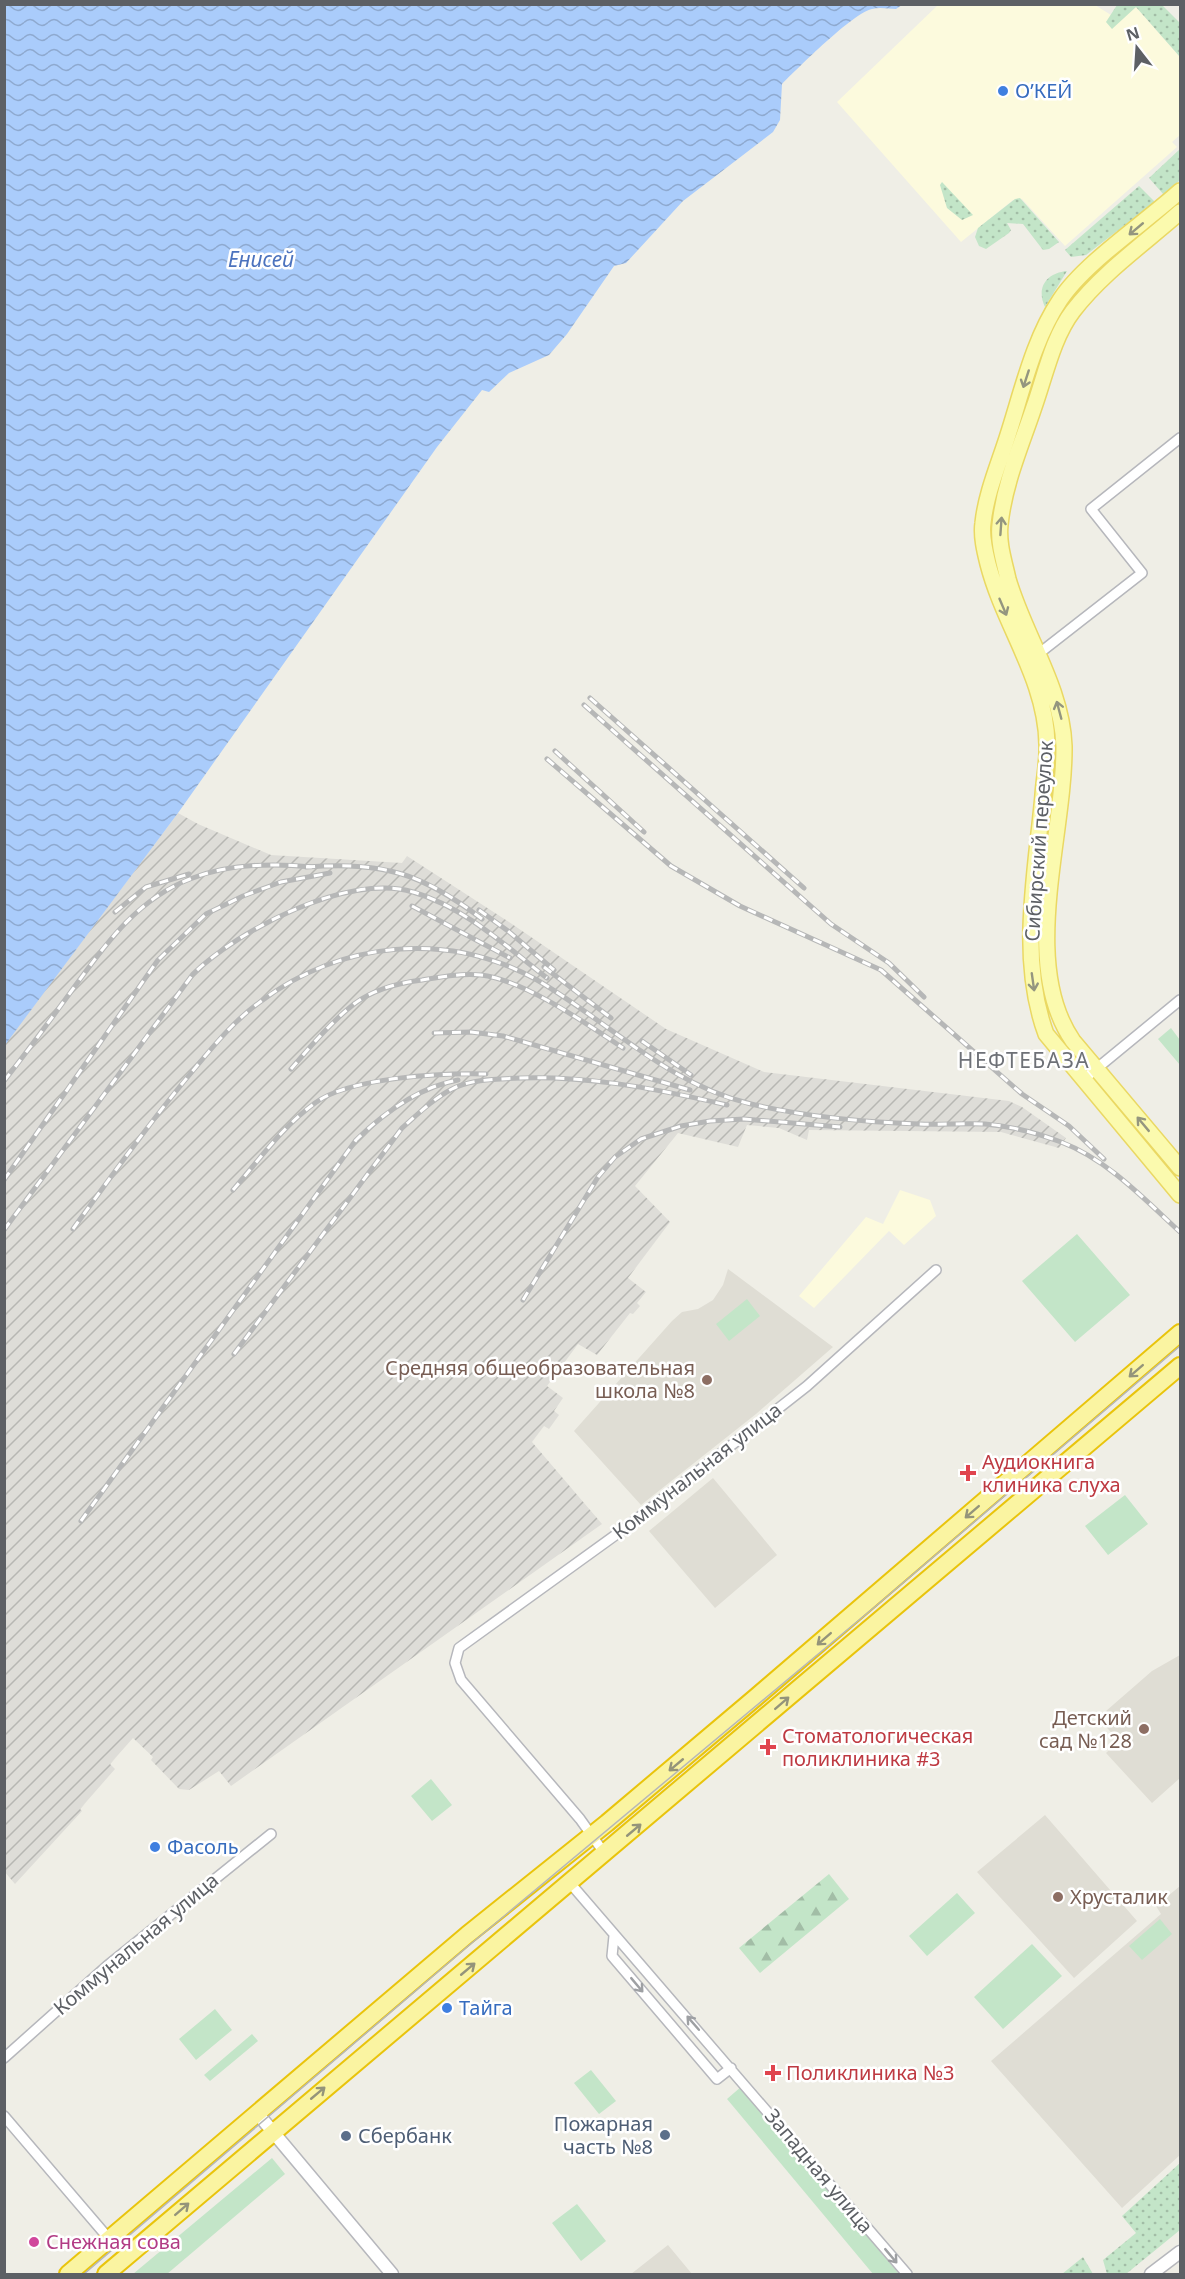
<svg xmlns="http://www.w3.org/2000/svg" width="1185" height="2279" viewBox="0 0 1185 2279" font-family="'Noto Sans',sans-serif">
  <style>
    .commercial { fill: #fcfadd }
    .industrial { fill: url(#industrial-furrows) }
    .education { fill: #dfddd4 }
    .grass { fill: url(#grass-dots) }
    .forest { fill: url(#forest-firs) }
    .park { fill: #c3e5c8 }
    .water { fill: url(#water-waves) }
    .lines { fill: none; stroke-linecap: round; stroke-linejoin: round }
    .minor-casing { stroke: #b6b7bc; stroke-width: 12 }
    .tertiary-casing { stroke: #b6b7bc; stroke-width: 15 }
    .primary-casing { stroke: #ead863; stroke-width: 18 }
    .trunk-casing { stroke: #e9c40c; stroke-width: 20 }
    .minor { stroke: #fff; stroke-width: 9 }
    .tertiary { stroke: #fff; stroke-width: 12 }
    .primary { stroke: #fbfaae; stroke-width: 15 }
    .trunk { stroke: #faf4a1; stroke-width: 16 }
    .tram { stroke: #b6b7b7; stroke-width: 1.5 }
    .rail-casing { stroke: #b6b7b7; stroke-width: 5 }
    .rail { stroke: #fff; stroke-width: 3; stroke-dasharray: 9; stroke-linecap: butt }
    .oneway { stroke: #94967f }
    .oneway2 { stroke: #94947a }
    .oneway3 { stroke: #9ea0a3 }
    .shop-dot { fill: #3f7fe0; stroke: #fff; stroke-width: 2 }
    .education-dot { fill: #8d6e63; stroke: #fff; stroke-width: 2 }
    .health-dot { fill: #e0444e; stroke: #fff; stroke-width: 2 }
    .service-dot { fill: #5c6f8a; stroke: #fff; stroke-width: 2 }
    .hotel-dot { fill: #d1479c; stroke: #fff; stroke-width: 2 }
    .labels { text-anchor: middle; stroke-width: 5; stroke-linejoin: round; paint-order: stroke }
    .shop-label { font-size: 20px; fill: #366cbe; stroke: #fff; text-anchor: start }
    .street-label { font-size: 20px; fill: #5d6065; stroke: #fff }
    .education-label { font-size: 20px; fill: #785e54; stroke: #fff; text-anchor: end }
    .health-label { font-size: 20px; fill: #be3a42; stroke: #fff; text-anchor: start }
    .service-label { font-size: 20px; fill: #4e5e75; stroke: #fff; text-anchor: end }
    .hotel-label { font-size: 20px; fill: #b23c85; stroke: #fff; text-anchor: start }
    .water-label { font-size: 21px; font-style: italic; fill: #4c73be; stroke: #fff }
    .neighbourhood-label { font-size: 21px; letter-spacing: 1.5px; fill: #6e7177; stroke: #fff }
  </style>
  <defs>
    <pattern id="industrial-furrows" width="10" height="10" patternUnits="userSpaceOnUse" patternTransform="scale(1.5)"><rect width="10" height="10" fill="#deddd8"/><path d="M-1 1l2-2M0 10L10 0M9 11l2-2" fill="none" stroke="#b7b7b3"/></pattern>
    <pattern id="grass-dots" width="8" height="8" patternUnits="userSpaceOnUse" patternTransform="scale(1.5)"><rect width="8" height="8" fill="#c3e5c8"/><path d="M2 2h.1M6 6h.1" fill="none" stroke="#a2bda6" stroke-width="1.8" stroke-linecap="round"/></pattern>
    <pattern id="forest-firs" width="22" height="20" patternUnits="userSpaceOnUse" patternTransform="scale(1.5)"><rect width="22" height="20" fill="#c3e5c8"/><path d="M5 1l3.5 6h-7zM16 11l3.5 6h-7z" fill="#a2bda6"/></pattern>
    <pattern id="water-waves" width="16" height="10" patternUnits="userSpaceOnUse" patternTransform="scale(1.5)"><rect width="16" height="10" fill="#aaccfb"/><path d="M0 5q4-4 8 0t8 0" fill="none" stroke="#8ea9cf"/></pattern>
  </defs>
  <rect width="100%" height="100%" fill="#efeee6"/>
  <path class="commercial" d="M 938,5 L 1095,5 L 1111,15 L 1106,22 L 1136,7 L 1180,57 L 1180,135 L 1172,142 L 1177,147 L 1065,246 L 1022,199 L 1013,200 L 961,242 L 837,102 Z
    M 900,1190 L 930,1200 L 936,1216 L 904,1245 L 889,1231 L 814,1308 L 799,1296 L 866,1217 L 883,1224 Z"/>
  <path class="industrial" d="M 178,813 L 198,824 L 271,855 L 402,863 L 407,856 L 509,922 L 666,1029 L 764,1072 L 1009,1101 L 1022,1107 L 1066,1138 L 1059,1148 L 1001,1132 L 809,1130 L 807,1140 L 779,1128 L 747,1125 L 738,1147 L 678,1133 L 635,1186 L 670,1222 L 628,1278 L 646,1292 L 637,1303 L 640,1306 L 633,1314 L 630,1313 L 597,1355 L 578,1344 L 547,1386 L 563,1398 L 554,1411 L 559,1415 L 549,1429 L 544,1426 L 532,1442 L 602,1524 L 231,1786 L 219,1771 L 189,1790 L 179,1789 L 151,1760 L 153,1757 L 133,1738 L 110,1764 L 115,1769 L 80,1809 L 82,1811 L 15,1884 L 4,1871 L 4,1045 Z"/>
  <path class="education" d="M 728,1269 L 833,1347 L 756,1414 L 641,1505 L 574,1431 L 672,1321 L 682,1312 L 698,1309 L 713,1300 L 723,1285 Z
    M 713,1478 L 777,1555 L 715,1608 L 649,1531 Z
    M 1180,1655 L 1180,1778 L 1152,1803 L 1106,1753 L 1119,1741 L 1098,1718 L 1152,1671 Z
    M 1045,1815 L 1137,1921 L 1074,1978 L 977,1872 Z
    M 1180,1886 L 1180,2155 L 1122,2208 L 991,2061 L 1161,1914 L 1156,1906 Z
    M 668,2245 L 692,2274 L 631,2274 Z"/>
  <path class="grass" d="M 1117,5 L 1162,5 L 1180,23 L 1180,57 L 1136,7 L 1112,29 L 1106,22 Z
    M 1180,149 L 1180,180 L 1164,195 L 1149,178 Z
    M 942,182 L 973,215 L 962,220 L 947,208 L 940,185 Z
    M 1139,186 L 1155,202 L 1086,255 L 1071,257 L 1065,250 Z
    M 1020,198 L 1059,242 L 1049,249 L 1043,250 L 1023,224 L 1007,223 L 1011,230 L 1009,233 L 986,249 L 979,246 L 975,237 L 978,228 L 1015,199 Z
    M 1067,271 L 1045,307 C 1036,288 1046,273 1067,271 Z
    M 1180,2163 L 1180,2230 L 1126,2274 L 1107,2274 L 1103,2260 L 1136,2233 L 1122,2216 Z
    M 1083,2257 L 1093,2274 L 1062,2274 Z"/>
  <path class="forest" d="M 829,1874 L 849,1899 L 760,1973 L 739,1948 Z"/>
  <path class="park" d="M 1171,1028 L 1180,1040 L 1180,1065 L 1158,1039 Z
    M 1077,1234 L 1130,1295 L 1075,1342 L 1022,1281 Z
    M 747,1299 L 760,1316 L 729,1341 L 716,1324 Z
    M 1125,1495 L 1148,1524 L 1108,1555 L 1085,1526 Z
    M 431,1779 L 452,1805 L 432,1821 L 411,1796 Z
    M 957,1893 L 975,1913 L 927,1956 L 909,1936 Z
    M 1160,1919 L 1172,1934 L 1142,1960 L 1129,1946 Z
    M 1032,1944 L 1062,1976 L 1003,2029 L 974,1997 Z
    M 215,2009 L 232,2030 L 196,2060 L 179,2039 Z
    M 252,2034 L 258,2041 L 210,2081 L 204,2075 Z
    M 591,2070 L 616,2101 L 599,2114 L 574,2083 Z
    M 742,2086 L 899,2274 L 873,2274 L 727,2099 Z
    M 272,2158 L 285,2174 L 167,2274 L 133,2274 Z
    M 577,2204 L 606,2241 L 581,2261 L 552,2223 Z"/>
  <path class="water" d="M 5,4 L 902,5 L 896,9 C 889,9 880,7 872,9 C 854,12 797,69 782,84 L 780,120 L 773,132 L 683,201 L 626,263 L 614,266 L 567,334 L 549,355 L 509,373 L 489,392 L 482,390 L 437,447 L 178,813 L 5,1045 Z"/>
  <g class="lines">
    <g class="minor-casing">
      <path id="minor" d="M 1037,655 L 1142,573 L 1091,509 L 1180,438
        M 1084,1079 L 1180,1000
        M 605,1854 L 580,1819 L 461,1680 L 455,1663 L 459,1648 L 628,1526 L 756,1426 L 807,1386 L 936,1270
        M 570,1883 L 907,2274
        M 614,1936 L 612,1956 L 717,2079 L 731,2068
        M 4,2058 L 107,1966 L 271,1834
        M 4,2116 L 110,2240"/>
    </g>
    <g class="tertiary-casing">
      <path id="tertiary" d="M 258,2114 L 392,2274
        M 1151,2274 L 1180,2252"/>
    </g>
    <g class="primary-casing">
      <path id="primary" d="M 1180,191 C 1146,222 1084,263 1060,300 C 1033,340 1022,392 1007,438 C 998,466 986,494 983,523 C 981,536 985,552 988,564 C 1004,626 1046,679 1047,744 C 1048,761 1044,778 1043,795 C 1036,873 1018,958 1046,1034 L 1180,1195
        M 1180,212 C 1145,243 1102,273 1073,311 C 1053,337 1045,376 1034,407 C 1021,446 1004,484 1000,525 C 998,543 1004,561 1008,579 C 1024,635 1062,687 1064,746 C 1065,835 1019,963 1073,1041 L 1180,1168"/>
    </g>
    <g class="trunk-casing">
      <path id="trunk" d="M 68,2274 L 467,1935 L 607,1823 L 755,1698 L 1180,1333
        M 106,2274 L 1180,1366"/>
    </g>
    <use href="#minor" class="minor"/>
    <use href="#tertiary" class="tertiary"/>
    <use href="#primary" class="primary"/>
    <use href="#trunk" class="trunk"/>
    <path class="tram" d="M 84,2274 L 467,1947 L 877,1605 L 1180,1346"/>
    <g class="rail-casing">
      <path id="rail" d="M 590,698 L 804,888
        M 584,705 L 831,924 L 889,963 L 924,997
        M 555,751 L 644,832
        M 547,759 L 671,866 L 740,906 L 881,970 L 1022,1094 L 1069,1126 L 1104,1159
        M 306,867 C 384,862 420,872 482,919
        M 412,906 L 510,958
        M 479,910 L 508,931 L 554,970
        M 115,912 L 146,887 L 189,874
        M 544,967 L 611,1018
        M 434,1033 L 471,1032 L 503,1036 L 690,1090
        M 642,1041 L 691,1075
        M 291,1069 C 311,1046 330,1023 354,1004 C 374,989 398,983 422,980 C 441,977 462,973 481,975 C 524,980 587,1024 623,1048
        M 4,1081 C 27,1052 48,1023 70,993 C 103,948 135,900 190,879 C 227,864 273,863 312,867
        M 4,1180 L 158,960 L 206,914 L 243,896 L 281,882 L 330,873
        M 233,1190 C 259,1160 283,1126 315,1103 C 350,1077 443,1073 486,1074
        M 73,1229 C 113,1174 152,1119 196,1067 C 215,1044 235,1020 260,1002 C 341,941 448,930 537,980 C 609,1022 667,1084 751,1104 C 806,1117 863,1122 919,1124 C 941,1125 963,1123 985,1124 C 1010,1126 1037,1133 1061,1142 C 1108,1160 1144,1199 1180,1232
        M 4,1230 L 193,974 C 238,930 349,872 413,892 C 464,907 506,946 547,978
        M 523,1300 L 598,1177 L 615,1157 L 641,1139 L 681,1126 L 710,1121 L 744,1119 L 840,1127
        M 234,1354 L 402,1128 C 418,1114 433,1099 452,1089 C 467,1081 485,1080 501,1079 C 577,1073 653,1088 727,1105
        M 81,1521 L 356,1140 C 384,1113 419,1087 458,1080"/>
    </g>
    <use href="#rail" class="rail"/>
  </g>
  <defs><path id="oneway-shaft" d="M-6 0H5M1.5-3L5.5 0L1.5 3" fill="none" stroke-width="1.6" stroke-linecap="round" stroke-linejoin="round" transform="scale(1.5)"/></defs>
  <g class="oneway">
    <use href="#oneway-shaft" transform="translate(1136 229) rotate(140)"/>
    <use href="#oneway-shaft" transform="translate(1026 379) rotate(108)"/>
    <use href="#oneway-shaft" transform="translate(1001 526) rotate(-86)"/>
    <use href="#oneway-shaft" transform="translate(1003 607) rotate(67)"/>
    <use href="#oneway-shaft" transform="translate(1059 710) rotate(-105)"/>
    <use href="#oneway-shaft" transform="translate(1033 982) rotate(82)"/>
    <use href="#oneway-shaft" transform="translate(1143 1124) rotate(-130)"/>
  </g>
  <g class="oneway2">
    <use href="#oneway-shaft" transform="translate(1136 1371) rotate(139)"/>
    <use href="#oneway-shaft" transform="translate(972 1512) rotate(139)"/>
    <use href="#oneway-shaft" transform="translate(824 1639) rotate(139)"/>
    <use href="#oneway-shaft" transform="translate(782 1703) rotate(-41)"/>
    <use href="#oneway-shaft" transform="translate(676 1765) rotate(140)"/>
    <use href="#oneway-shaft" transform="translate(634 1830) rotate(-40)"/>
    <use href="#oneway-shaft" transform="translate(468 1969) rotate(-40)"/>
    <use href="#oneway-shaft" transform="translate(318 2093) rotate(-40)"/>
    <use href="#oneway-shaft" transform="translate(182 2209) rotate(-41)"/>
  </g>
  <g class="oneway3">
    <use href="#oneway-shaft" transform="translate(637 1985) rotate(50)"/>
    <use href="#oneway-shaft" transform="translate(693 2023) rotate(-131)"/>
    <use href="#oneway-shaft" transform="translate(891 2256) rotate(50)"/>
  </g>
  <g class="shop-dot">
    <circle cx="1003" cy="91" r="6"/>
    <circle cx="155" cy="1847" r="6"/>
    <circle cx="447" cy="2008" r="6"/>
  </g>
  <g class="education-dot">
    <circle cx="707" cy="1380" r="6"/>
    <circle cx="1144" cy="1729" r="6"/>
    <circle cx="1058" cy="1897" r="6"/>
  </g>
  <g class="health-dot">
    <path d="M965 1464h6v6h6v6h-6v6h-6v-6h-6v-6h6z"/>
    <path d="M765 1738h6v6h6v6h-6v6h-6v-6h-6v-6h6z"/>
    <path d="M770 2064h6v6h6v6h-6v6h-6v-6h-6v-6h6z"/>
  </g>
  <g class="service-dot">
    <circle cx="665" cy="2135" r="6"/>
    <circle cx="346" cy="2136" r="6"/>
  </g>
  <circle class="hotel-dot" cx="34" cy="2242" r="6"/>
  <g class="labels">
    <g class="shop-label">
      <text x="1015" y="98">О’КЕЙ</text>
      <text x="167" y="1854">Фасоль</text>
      <text x="459" y="2015">Тайга</text>
    </g>
    <g class="street-label">
      <text transform="translate(1039 841) rotate(-86)" y="7">Сибирский переулок</text>
      <text transform="translate(697 1471) rotate(-38)" y="7">Коммунальная улица</text>
      <text transform="translate(136 1944) rotate(-40)" y="7">Коммунальная улица</text>
      <text transform="translate(819 2171) rotate(50)" y="7">Западная улица</text>
    </g>
    <g class="education-label">
      <text x="695" y="1375">Средняя общеобразовательная<tspan x="695" dy="23">школа №8</tspan></text>
      <text x="1132" y="1725">Детский<tspan x="1132" dy="23">сад №128</tspan></text>
      <text x="1070" y="1904" text-anchor="start">Хрусталик</text>
    </g>
    <g class="health-label">
      <text x="982" y="1469">Аудиокнига<tspan x="982" dy="23">клиника слуха</tspan></text>
      <text x="782" y="1743">Стоматологическая<tspan x="782" dy="23">поликлиника #3</tspan></text>
      <text x="786" y="2080">Поликлиника №3</text>
    </g>
    <g class="service-label">
      <text x="653" y="2131">Пожарная<tspan x="653" dy="23">часть №8</tspan></text>
      <text x="358" y="2143" text-anchor="start">Сбербанк</text>
    </g>
    <g class="hotel-label">
      <text x="46" y="2249">Снежная сова</text>
    </g>
    <g class="water-label">
      <text x="261" y="267">Енисей</text>
    </g>
    <g class="neighbourhood-label">
      <text x="1024" y="1068">НЕФТЕБАЗА</text>
    </g>
  </g>
  <rect width="1185" height="2279" fill="none" stroke="#5d6065" stroke-width="12"/>
  <g transform="translate(1137 48) rotate(343)" stroke="#ffffff" stroke-width="4.5" paint-order="stroke">
  <path d="M0-4.5L10 22L0 15L-10 22Z" fill="#5d6065"/>
  <text y="-9" font-size="16" font-weight="bold" text-anchor="middle" fill="#5d6065">N</text>
  </g>
</svg>
